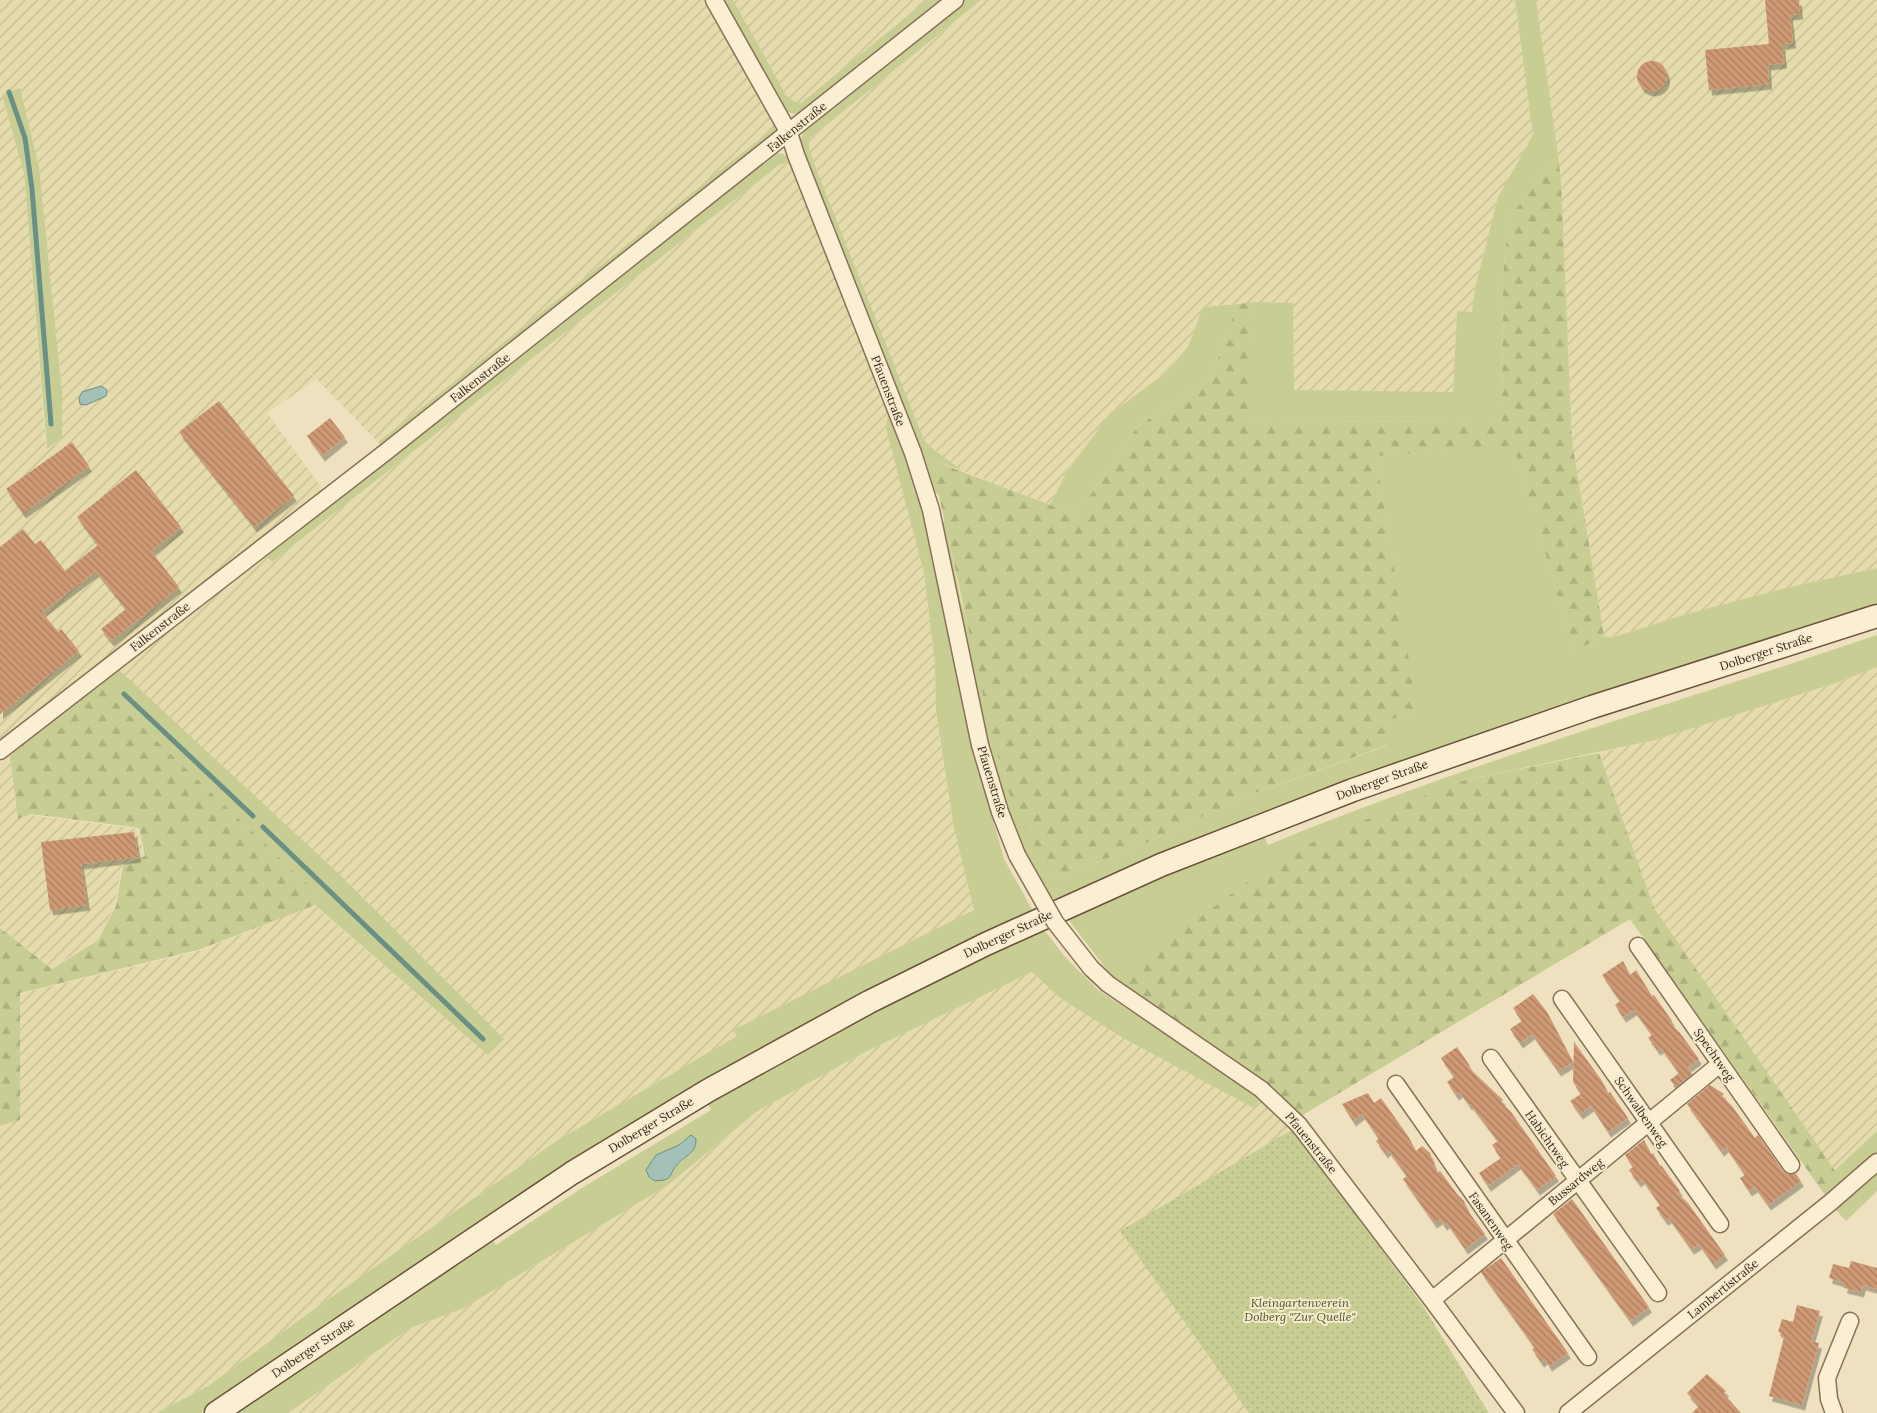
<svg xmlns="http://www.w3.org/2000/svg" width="1877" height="1413" viewBox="0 0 1877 1413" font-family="Lora,serif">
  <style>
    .farmland { fill: url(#farmland-furrows); fill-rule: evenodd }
    .grass { fill: #c7cd93; fill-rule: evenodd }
    .forest { fill: url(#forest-firs) }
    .garden { fill: url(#garden-dots) }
    .water { fill: #a3c1b8; stroke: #6a8f85 }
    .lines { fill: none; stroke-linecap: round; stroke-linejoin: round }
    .stream { stroke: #6a8f85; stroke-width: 5 }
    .building { fill: url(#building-back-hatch); filter: url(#shadow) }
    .street-casing { stroke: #887157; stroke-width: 19 }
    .secondary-casing { stroke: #6a523a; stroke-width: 25 }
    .street { stroke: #faeed3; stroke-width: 16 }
    .secondary { stroke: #faeed3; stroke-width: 22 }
    .street-bridge-casing { stroke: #887157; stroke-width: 19; stroke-linecap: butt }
    .street-bridge { stroke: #faeed3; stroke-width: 16 }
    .labels { text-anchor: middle; stroke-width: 4; stroke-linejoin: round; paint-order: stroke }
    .street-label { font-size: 12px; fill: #37291c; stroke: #f6ebcf }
    .park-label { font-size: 12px; font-style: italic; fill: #485522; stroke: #f6ebcf }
  </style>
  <defs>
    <pattern id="farmland-furrows" width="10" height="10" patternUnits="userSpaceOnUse" patternTransform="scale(1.25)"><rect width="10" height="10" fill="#e5dbac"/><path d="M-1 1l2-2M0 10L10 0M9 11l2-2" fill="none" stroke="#c5bc93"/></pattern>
    <pattern id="forest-firs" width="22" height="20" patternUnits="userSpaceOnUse" patternTransform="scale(1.25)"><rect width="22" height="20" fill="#c7cd93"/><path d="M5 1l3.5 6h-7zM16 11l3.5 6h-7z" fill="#acb07e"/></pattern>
    <pattern id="garden-dots" width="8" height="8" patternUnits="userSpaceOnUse" patternTransform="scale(1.25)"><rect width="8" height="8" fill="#c7cd93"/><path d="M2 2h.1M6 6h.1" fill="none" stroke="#acb07e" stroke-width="1.8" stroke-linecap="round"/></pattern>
    <pattern id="building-back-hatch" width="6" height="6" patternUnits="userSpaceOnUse" patternTransform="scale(1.25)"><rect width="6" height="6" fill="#cf9974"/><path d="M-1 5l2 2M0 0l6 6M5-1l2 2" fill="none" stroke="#a97d5e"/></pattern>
    <filter id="shadow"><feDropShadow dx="3" dy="5.5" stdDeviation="0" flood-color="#0004"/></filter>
  </defs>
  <rect width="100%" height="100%" fill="#efe0bf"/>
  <path class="farmland" d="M 0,0 L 709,0 L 776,126 L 378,442 L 298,360 L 316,380 L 267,413 L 325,492 L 256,544 L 272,562 L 779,165 L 788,161 L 806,202 L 817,221 L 889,407 L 911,520 L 924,573 L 935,664 L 936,711 L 954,828 L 974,910 L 734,1030 L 737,1036 L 558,1140 L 320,1305 L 208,1386 L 157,1413 L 0,1413 L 0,1126 L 20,1120 L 19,994 L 199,951 L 314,905 L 488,1055 L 108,658 L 0,740 ZM 20,89 L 39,167 L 62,392 L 62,437 L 46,448 L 24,172 L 2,95 Z
    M 733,0 L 927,0 L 801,103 L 793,101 L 786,95 Z
    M 981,0 L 1515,0 L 1533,135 L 1498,197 L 1475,288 L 1472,312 L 1457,311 L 1453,393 L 1294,390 L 1293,303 L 1254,302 L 1203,307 L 1188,347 L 1165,373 L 1109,415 L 1067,471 L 1050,505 L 963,471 L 933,449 L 924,440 L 915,420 L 817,171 L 809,148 L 809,139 Z
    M 1536,0 L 1877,0 L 1877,568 L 1790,587 L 1683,615 L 1611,638 L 1604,636 L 1572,441 L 1561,181 Z
    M 1877,667 L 1877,1131 L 1834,1171 L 1654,908 L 1599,753 L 1655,740 L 1836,683 Z
    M 10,756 L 18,818 L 31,815 L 138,829 L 144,856 L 122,864 L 115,906 L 98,939 L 52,968 L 0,928 L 0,764 Z
    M 1032,972 L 1059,997 L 1254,1108 L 1260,1099 L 1293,1129 L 1120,1231 L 1249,1413 L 288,1413 L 410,1328 L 464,1308 L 668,1185 L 756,1112 L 859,1055 Z"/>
  <path class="grass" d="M 719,0 L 733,0 L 786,95 L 793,101 L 801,103 L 927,0 L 948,0 L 805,114 C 792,116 787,112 779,104 Z
    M 964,0 L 981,0 L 809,139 L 809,148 L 817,171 L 924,440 L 933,449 L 963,471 L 931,460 L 940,496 L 930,487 L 801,155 C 800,139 800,136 810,124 Z
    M 1515,0 L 1536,0 L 1558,155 L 1509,218 L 1503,274 L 1502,421 L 1269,422 L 1248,421 L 1254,302 L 1293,303 L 1294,390 L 1453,392 L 1457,311 L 1472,312 L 1475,288 L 1498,197 L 1533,135 Z
    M 20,88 L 39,167 L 62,392 L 62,437 L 47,449 L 24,173 L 2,95 Z
    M 776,126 L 775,135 L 384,447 L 378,442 Z
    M 775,153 L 783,154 L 789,158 L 817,221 L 806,202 L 788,162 L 779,165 L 272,562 L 264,553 L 768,156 Z
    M 1237,304 L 1211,378 L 1138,426 L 1077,515 L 1050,505 L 1067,471 L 1109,415 L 1165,373 L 1188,347 L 1203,307 Z
    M 889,407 L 925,518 L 973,748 L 1004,859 L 1033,911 L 859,995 L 702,1083 L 564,1166 L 201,1413 L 157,1413 L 208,1386 L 320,1305 L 558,1140 L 737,1036 L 733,1030 L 974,910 L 954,828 L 936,711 L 935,664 L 924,573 L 886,428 Z
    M 1514,446 L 1574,650 L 1604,636 L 1611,638 L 1683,615 L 1790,587 L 1877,568 L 1877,604 L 1349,781 L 1205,835 L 1136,863 L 1053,900 L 1025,850 L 1021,852 L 993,773 L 941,525 L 945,520 L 961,602 L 1055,879 L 1146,843 L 1242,798 L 1387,746 L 1385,722 L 1416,710 L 1376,456 Z
    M 1877,635 L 1877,667 L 1836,683 L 1655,740 L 1456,782 L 1118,984 L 1067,918 L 1164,874 L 1263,834 L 1268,845 C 1467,763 1674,704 1877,635 Z
    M 117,668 L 341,876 L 504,1039 L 488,1055 L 315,905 L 318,894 L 96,683 Z
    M 1043,929 L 1066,958 L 1098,990 L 1251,1090 L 1260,1099 L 1254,1108 L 1123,1038 L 1059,997 L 1032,972 L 859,1055 L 756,1112 L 668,1185 L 464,1308 L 410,1328 L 288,1413 L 234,1413 L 490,1237 L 496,1245 L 582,1188 L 711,1110 L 707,1101 L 873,1011 ZM 686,1138 L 692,1152 L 675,1167 L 656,1155 L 679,1145 Z
    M 1877,1131 L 1877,1152 L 1842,1181 L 1834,1171 Z
    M 1877,1172 L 1877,1191 L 1846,1221 L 1836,1210 Z"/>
  <path class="forest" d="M 1558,155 L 1561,181 L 1572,441 L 1604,636 L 1574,651 L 1514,447 L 1376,456 L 1417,710 L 1385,722 L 1388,745 L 1242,798 L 1146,843 L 1055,879 L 1015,812 L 993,739 L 931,460 L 1077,515 L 1138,426 L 1211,378 L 1237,304 L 1254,302 L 1249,421 L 1269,422 L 1502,421 L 1503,274 L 1509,218 Z
    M 96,683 L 318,894 L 315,905 L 198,950 L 20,993 L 20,1120 L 0,1126 L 0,928 L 52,969 L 98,940 L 116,906 L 123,865 L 145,856 L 139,828 L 31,814 L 18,819 L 10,756 Z
    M 1599,753 L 1654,908 L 1842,1181 L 1825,1195 L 1630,919 L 1301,1116 L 1118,984 L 1127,972 L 1262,871 L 1299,848 L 1456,782 Z"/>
  <path class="garden" d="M 1293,1129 L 1423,1306 L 1489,1413 L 1249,1413 L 1120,1231 Z"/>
  <path class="water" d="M 101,386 L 107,390 L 106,396 L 86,405 L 80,404 L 79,398 L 82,392 Z
    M 691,1135 L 696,1139 C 697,1154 683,1156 676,1166 C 672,1170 672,1176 667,1179 C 663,1181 659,1180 655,1181 L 649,1177 L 646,1170 L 656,1155 L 679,1145 Z"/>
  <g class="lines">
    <path class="stream" d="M 9,92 L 25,138 L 32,189 L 51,424
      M 124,694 L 253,816
      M 263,827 L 483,1039"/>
  </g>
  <path class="building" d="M 1765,0 L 1799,0 L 1800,14 L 1790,15 L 1793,43 L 1782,44 L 1784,63 L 1768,65 L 1769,84 L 1709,90 L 1705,50 L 1769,44 Z
    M1637 76a15 15 0 1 1 30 0a15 15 0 1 1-30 0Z
    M 219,401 L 294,496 L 254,527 L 179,432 Z
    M 330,418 L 345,437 L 322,456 L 307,436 Z
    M 72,442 L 89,466 L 23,513 L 6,489 Z
    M 136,470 L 181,527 L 151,551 L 179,587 L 111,641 L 101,629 L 126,609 L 96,571 L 42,612 L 58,632 L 61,629 L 79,651 L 0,714 L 0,547 L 23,529 L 35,544 L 41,540 L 65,571 L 98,545 L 77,517 Z
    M 134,832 L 138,857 L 81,864 L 87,905 L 50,910 L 41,842 Z
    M 1623,961 L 1630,975 L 1636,970 L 1652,996 L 1654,995 L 1672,1021 L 1670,1023 L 1680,1033 L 1699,1059 L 1688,1067 L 1692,1074 L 1676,1087 L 1670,1080 L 1679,1073 L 1661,1048 L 1657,1050 L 1653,1044 L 1648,1038 L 1652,1035 L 1634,1010 L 1623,1017 L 1615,1005 L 1620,1001 L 1602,975 Z
    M 1533,994 L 1547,1012 L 1573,1062 L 1558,1071 L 1532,1034 L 1520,1043 L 1510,1029 L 1522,1021 L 1513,1008 Z
    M 1574,1042 L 1602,1081 L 1608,1093 L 1610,1092 L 1628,1118 L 1608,1132 L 1591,1106 L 1580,1114 L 1570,1101 L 1581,1094 L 1573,1082 Z
    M 1457,1047 L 1470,1066 L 1468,1067 L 1503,1100 L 1501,1102 L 1511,1112 L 1556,1176 L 1537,1190 L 1518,1164 L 1488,1186 L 1479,1173 L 1501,1158 L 1492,1145 L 1498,1141 L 1470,1104 L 1469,1105 L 1460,1092 L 1456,1095 L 1447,1082 L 1454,1077 L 1441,1058 Z
    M 1710,1085 L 1724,1094 L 1722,1096 L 1732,1106 L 1755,1138 L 1758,1135 L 1783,1171 L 1787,1174 L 1796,1174 L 1801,1181 L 1768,1205 L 1755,1187 L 1749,1191 L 1740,1178 L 1745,1175 L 1726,1147 L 1721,1151 L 1687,1104 Z
    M 1368,1093 L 1374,1103 L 1381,1098 L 1408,1136 L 1416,1151 L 1422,1146 L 1430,1153 L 1437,1173 L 1440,1171 L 1457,1194 L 1464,1201 L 1468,1211 L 1485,1234 L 1465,1249 L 1447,1223 L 1444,1225 L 1440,1219 L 1434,1223 L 1403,1179 L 1407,1176 L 1388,1150 L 1385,1153 L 1376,1141 L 1379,1139 L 1362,1114 L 1353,1121 L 1342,1104 Z
    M 1644,1140 L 1651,1154 L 1653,1153 L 1660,1166 L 1661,1165 L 1680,1191 L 1677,1193 L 1688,1203 L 1725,1255 L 1713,1264 L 1699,1244 L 1691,1249 L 1669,1218 L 1665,1220 L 1656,1208 L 1660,1205 L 1642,1179 L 1638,1182 L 1629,1170 L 1633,1167 L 1625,1155 Z
    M 1572,1199 L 1649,1307 L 1630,1321 L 1553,1214 Z
    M 1501,1258 L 1568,1353 L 1549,1366 L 1545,1359 L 1541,1362 L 1532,1349 L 1535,1348 L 1481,1272 Z
    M 1851,1261 L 1877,1268 L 1877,1289 L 1863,1285 L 1861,1292 L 1844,1288 L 1845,1283 L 1829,1278 L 1833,1264 L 1849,1268 Z
    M 1797,1305 L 1820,1311 L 1811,1341 L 1819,1343 L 1802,1405 L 1769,1396 L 1784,1337 L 1780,1336 L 1781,1333 L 1778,1332 L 1782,1319 L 1793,1322 Z
    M 1707,1374 L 1726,1391 L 1723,1393 L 1741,1413 L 1692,1413 L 1699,1406 L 1687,1393 Z"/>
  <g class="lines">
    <g class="street-casing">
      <path id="street" d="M 714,0 L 789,133 L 796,155 L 913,453 L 931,510 L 980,745 L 1000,812 L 1017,855
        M 0,751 L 387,451 L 955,0
        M 1638,946 L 1791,1165
        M 1091,968 L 1108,984 L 1261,1089 L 1299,1125 L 1432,1300 L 1516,1413
        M 1562,999 L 1720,1224
        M 1491,1058 L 1658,1293
        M 1396,1084 L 1588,1357
        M 1432,1300 L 1720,1064
        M 1568,1413 L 1831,1202 L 1877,1162
        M 1834,1413 L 1829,1399 L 1827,1378 L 1850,1321"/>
    </g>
    <g class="secondary-casing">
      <path id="secondary" d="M 216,1413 L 572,1173 L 709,1090 L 869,1002 L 986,944 L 1161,865 L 1353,790 L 1592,707 L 1877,616"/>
    </g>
    <use href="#street" class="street"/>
    <use href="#secondary" class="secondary"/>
    <g class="street-bridge-casing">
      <path id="street-bridge" d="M 1017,855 L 1055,922 L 1091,968"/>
    </g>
    <use href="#street-bridge" class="street-bridge"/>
  </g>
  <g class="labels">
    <g class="street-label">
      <text transform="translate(797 127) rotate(-39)" y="4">Falkenstraße</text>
      <text transform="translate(480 378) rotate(-38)" y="4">Falkenstraße</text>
      <text transform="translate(888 391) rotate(69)" y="4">Pfauenstraße</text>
      <text transform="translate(160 627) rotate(-38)" y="4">Falkenstraße</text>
      <text transform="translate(1766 652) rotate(-18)" y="4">Dolberger Straße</text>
      <text transform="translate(1382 780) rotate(-20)" y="4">Dolberger Straße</text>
      <text transform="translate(992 782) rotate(73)" y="4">Pfauenstraße</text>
      <text transform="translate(1008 934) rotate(-25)" y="4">Dolberger Straße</text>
      <text transform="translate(1714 1055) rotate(55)" y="4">Spechtweg</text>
      <text transform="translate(1641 1112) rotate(55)" y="4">Schwalbenweg</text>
      <text transform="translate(651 1125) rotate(-31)" y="4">Dolberger Straße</text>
      <text transform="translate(1547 1139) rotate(55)" y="4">Habichtweg</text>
      <text transform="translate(1311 1143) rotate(51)" y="4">Pfauenstraße</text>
      <text transform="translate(1576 1182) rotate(-39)" y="4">Bussardweg</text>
      <text transform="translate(1491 1221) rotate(55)" y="4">Fasanenweg</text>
      <text transform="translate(1723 1289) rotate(-39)" y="4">Lambertistraße</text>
      <text transform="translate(313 1348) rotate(-34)" y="4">Dolberger Straße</text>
    </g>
    <g class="park-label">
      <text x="1300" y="1307">Kleingartenverein<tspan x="1300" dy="14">Dolberg "Zur Quelle"</tspan></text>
    </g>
  </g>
</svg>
